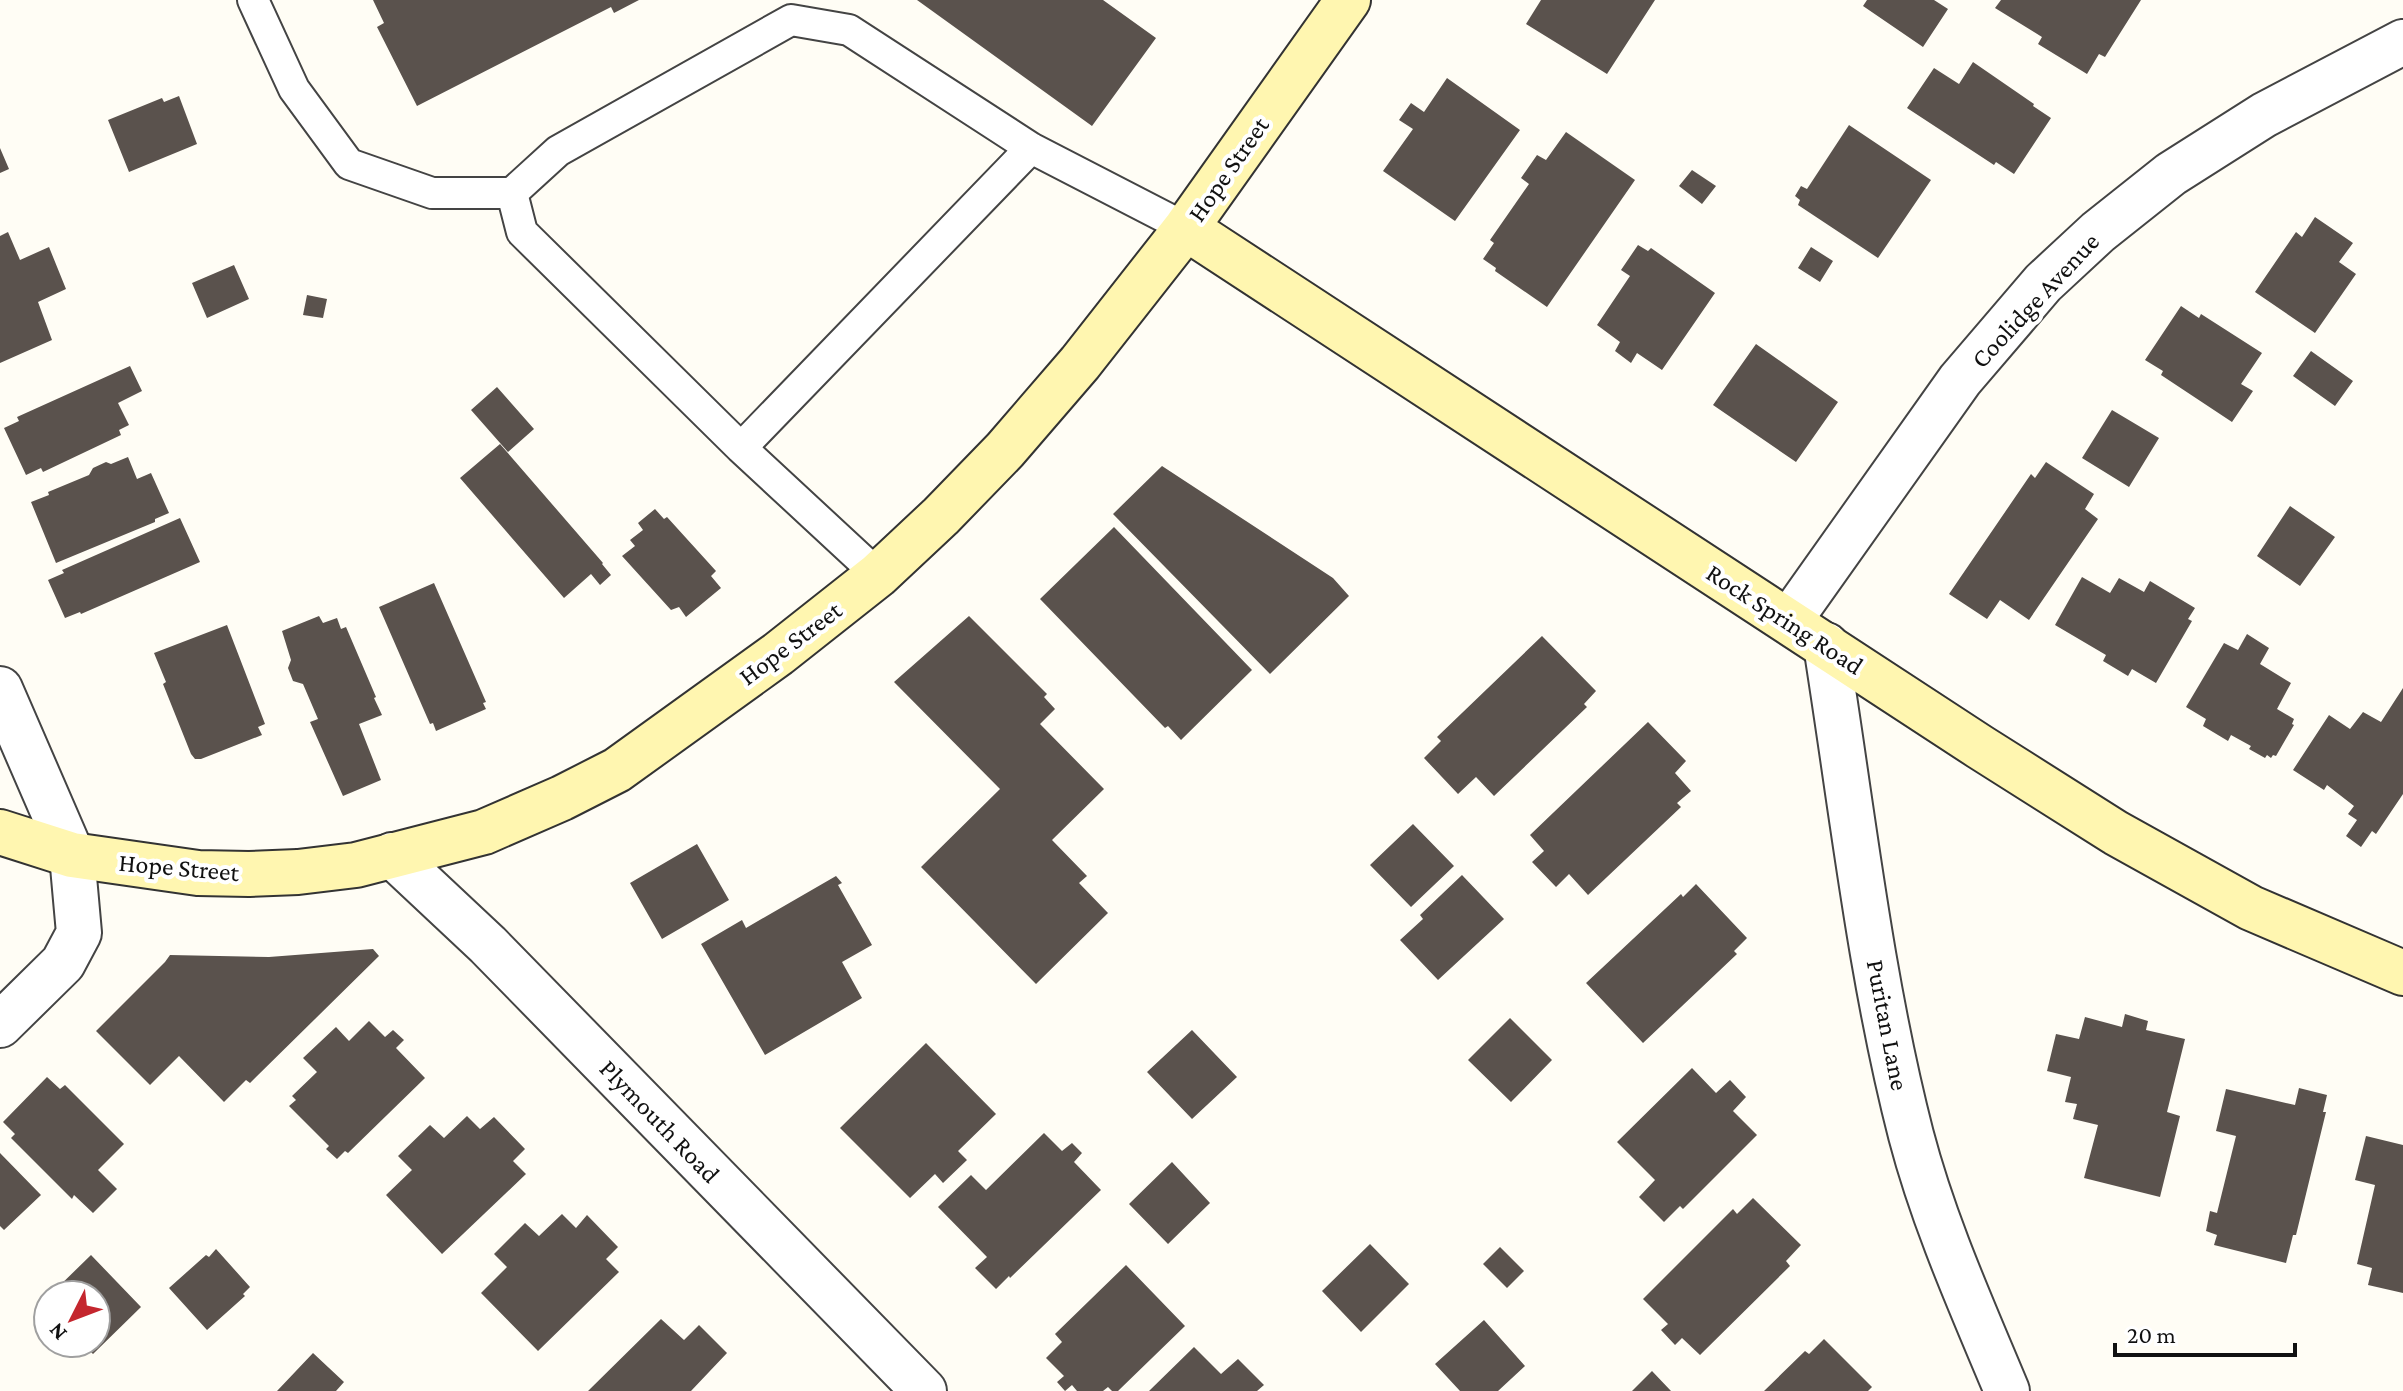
<svg xmlns="http://www.w3.org/2000/svg" width="2403" height="1391" viewBox="0 0 2403 1391" font-family="'Crimson Pro',serif">
  <style>
    .building { fill: #5a524d }
    .lines { fill: none; stroke-linecap: round; stroke-linejoin: round }
    .lane-casing { stroke: #444; stroke-width: 34 }
    .street-casing { stroke: #444; stroke-width: 48 }
    .secondary-casing { stroke: #333; stroke-width: 48 }
    .lane { stroke: #fff; stroke-width: 30 }
    .street { stroke: #fff; stroke-width: 44 }
    .secondary { stroke: #fff6b0; stroke-width: 44 }
    .labels { text-anchor: middle; stroke-width: 8; stroke-linejoin: round; paint-order: stroke }
    .street-label { font-size: 26px; fill: #111; stroke: #fff }
  </style>
  <rect width="100%" height="100%" fill="#fffdf5"/>
  <path class="building" d="M 373,0 L 639,0 L 614,13 L 611,7 L 417,106 L 377,27 L 384,23 Z
    M 917,0 L 1103,0 L 1156,38 L 1092,126 Z
    M 1541,0 L 1655,0 L 1607,74 L 1526,24 Z
    M 1867,0 L 1934,0 L 1948,9 L 1923,47 L 1863,6 Z
    M 2001,0 L 2141,0 L 2105,57 L 2099,54 L 2087,74 L 2038,44 L 2042,37 L 1995,8 Z
    M 1973,62 L 2034,104 L 2033,106 L 2051,118 L 2014,174 L 1996,162 L 1994,165 L 1907,108 L 1934,68 L 1959,84 Z
    M 1447,78 L 1520,130 L 1455,221 L 1383,171 L 1413,129 L 1399,120 L 1411,103 L 1424,112 Z
    M 179,96 L 197,144 L 129,172 L 108,120 L 162,98 L 164,102 Z
    M 1849,125 L 1931,180 L 1878,258 L 1798,205 L 1800,200 L 1795,196 L 1801,186 L 1807,189 Z
    M 1566,132 L 1635,180 L 1547,307 L 1495,271 L 1496,268 L 1483,259 L 1494,243 L 1490,240 L 1529,184 L 1521,178 L 1537,155 L 1546,160 Z
    M 0,148 L 9,169 L 0,173 Z
    M 1692,170 L 1716,186 L 1702,204 L 1679,186 Z
    M 2315,217 L 2353,243 L 2339,262 L 2356,274 L 2315,333 L 2255,292 L 2296,232 L 2302,237 Z
    M 8,232 L 20,260 L 49,247 L 66,289 L 38,302 L 52,340 L 0,363 L 0,236 Z
    M 1638,245 L 1648,251 L 1651,248 L 1715,293 L 1662,370 L 1637,353 L 1631,363 L 1615,351 L 1620,342 L 1597,325 L 1630,276 L 1621,270 Z
    M 1811,247 L 1833,261 L 1820,282 L 1798,268 Z
    M 234,265 L 249,299 L 207,318 L 192,283 Z
    M 307,295 L 327,299 L 323,318 L 303,315 Z
    M 2181,306 L 2199,318 L 2201,314 L 2262,353 L 2241,384 L 2253,391 L 2232,422 L 2161,375 L 2163,371 L 2145,360 Z
    M 1756,344 L 1838,402 L 1796,462 L 1713,405 Z
    M 2311,351 L 2353,381 L 2335,406 L 2293,376 Z
    M 130,366 L 142,391 L 118,403 L 129,425 L 119,430 L 121,435 L 43,472 L 41,468 L 26,475 L 4,428 L 19,421 L 17,417 Z
    M 497,387 L 534,429 L 508,452 L 471,410 Z
    M 2112,410 L 2159,438 L 2129,487 L 2082,458 Z
    M 500,444 L 603,563 L 602,564 L 611,575 L 600,585 L 591,574 L 564,598 L 460,478 Z
    M 128,457 L 137,479 L 151,473 L 169,513 L 155,519 L 155,522 L 56,563 L 31,502 L 49,495 L 48,492 L 89,475 L 93,468 L 106,462 L 111,464 Z
    M 2046,462 L 2094,494 L 2085,509 L 2098,519 L 2029,620 L 2000,600 L 1987,619 L 1949,594 L 2031,474 L 2035,478 Z
    M 1162,466 L 1333,578 L 1349,596 L 1270,674 L 1113,514 Z
    M 2290,506 L 2335,537 L 2300,586 L 2257,556 Z
    M 655,509 L 664,519 L 667,517 L 716,571 L 711,576 L 721,588 L 686,617 L 679,607 L 671,610 L 622,556 L 635,546 L 630,540 L 643,530 L 638,523 Z
    M 180,518 L 200,562 L 81,614 L 80,612 L 65,618 L 48,580 L 64,573 L 62,570 Z
    M 1114,527 L 1252,670 L 1181,740 L 1168,726 L 1165,728 L 1040,599 Z
    M 2082,577 L 2110,593 L 2119,578 L 2144,592 L 2150,581 L 2195,608 L 2188,619 L 2192,621 L 2156,683 L 2132,669 L 2128,676 L 2103,661 L 2106,655 L 2055,625 Z
    M 434,583 L 486,702 L 483,703 L 486,709 L 436,731 L 433,723 L 430,724 L 379,607 Z
    M 319,616 L 323,623 L 337,618 L 341,629 L 346,627 L 376,697 L 374,698 L 382,715 L 359,724 L 381,780 L 343,796 L 310,722 L 318,719 L 303,684 L 293,681 L 288,668 L 291,660 L 282,631 Z
    M 969,616 L 1047,694 L 1044,697 L 1055,709 L 1040,724 L 1104,789 L 1052,840 L 1087,876 L 1079,883 L 1108,913 L 1036,984 L 921,867 L 1000,789 L 894,682 Z
    M 227,625 L 265,724 L 258,727 L 262,735 L 201,759 L 195,759 L 191,754 L 163,684 L 166,682 L 154,653 Z
    M 2247,634 L 2269,648 L 2260,664 L 2291,683 L 2277,709 L 2294,719 L 2292,724 L 2294,725 L 2276,756 L 2273,755 L 2271,758 L 2267,755 L 2265,758 L 2249,749 L 2251,746 L 2231,735 L 2228,741 L 2203,726 L 2206,719 L 2186,707 L 2224,643 L 2238,650 Z
    M 1542,636 L 1596,691 L 1584,704 L 1587,707 L 1494,796 L 1476,777 L 1458,794 L 1424,758 L 1441,741 L 1437,737 Z
    M 2403,688 L 2403,794 L 2376,834 L 2372,831 L 2361,847 L 2346,836 L 2357,820 L 2348,814 L 2354,806 L 2327,785 L 2324,790 L 2293,770 L 2329,715 L 2350,729 L 2363,712 L 2381,722 Z
    M 1648,722 L 1686,761 L 1675,773 L 1691,791 L 1677,803 L 1681,807 L 1588,895 L 1569,874 L 1556,887 L 1532,862 L 1544,851 L 1530,835 Z
    M 1413,824 L 1454,866 L 1411,907 L 1370,865 Z
    M 697,844 L 729,900 L 662,939 L 630,883 Z
    M 1462,875 L 1504,919 L 1438,980 L 1400,940 L 1423,919 L 1420,915 Z
    M 836,876 L 842,883 L 838,885 L 872,945 L 842,962 L 862,998 L 765,1055 L 701,944 L 742,920 L 746,928 Z
    M 1696,884 L 1747,938 L 1734,951 L 1737,954 L 1643,1043 L 1586,983 L 1681,894 L 1683,897 Z
    M 373,949 L 379,956 L 250,1083 L 246,1080 L 224,1102 L 179,1056 L 150,1085 L 96,1031 L 165,962 L 170,955 L 269,957 Z
    M 2125,1014 L 2148,1021 L 2146,1030 L 2185,1039 L 2167,1112 L 2180,1116 L 2160,1197 L 2084,1178 L 2098,1125 L 2073,1119 L 2077,1104 L 2065,1102 L 2071,1077 L 2047,1071 L 2056,1034 L 2079,1039 L 2085,1017 L 2122,1027 Z
    M 1510,1018 L 1552,1060 L 1511,1102 L 1468,1060 Z
    M 369,1021 L 385,1037 L 393,1030 L 404,1040 L 396,1048 L 425,1078 L 348,1153 L 345,1151 L 337,1159 L 326,1149 L 329,1146 L 289,1106 L 296,1100 L 292,1096 L 317,1072 L 303,1058 L 336,1027 L 349,1041 Z
    M 1192,1030 L 1237,1077 L 1192,1119 L 1147,1072 Z
    M 926,1043 L 996,1114 L 958,1151 L 967,1160 L 943,1183 L 935,1174 L 910,1198 L 840,1128 Z
    M 1692,1068 L 1716,1093 L 1730,1080 L 1746,1097 L 1733,1111 L 1757,1135 L 1683,1209 L 1680,1206 L 1664,1222 L 1639,1197 L 1655,1180 L 1617,1142 Z
    M 47,1077 L 60,1089 L 65,1085 L 124,1144 L 98,1170 L 117,1189 L 93,1213 L 74,1195 L 72,1199 L 11,1138 L 15,1134 L 3,1122 Z
    M 2299,1088 L 2327,1095 L 2323,1112 L 2326,1112 L 2296,1235 L 2293,1235 L 2286,1263 L 2214,1245 L 2217,1235 L 2206,1231 L 2210,1211 L 2217,1213 L 2236,1136 L 2216,1131 L 2226,1089 L 2295,1105 Z
    M 467,1116 L 480,1129 L 494,1117 L 525,1149 L 513,1161 L 526,1174 L 442,1254 L 386,1195 L 412,1170 L 398,1156 L 430,1125 L 444,1138 Z
    M 1044,1133 L 1062,1151 L 1072,1143 L 1082,1153 L 1074,1162 L 1101,1190 L 1010,1278 L 1009,1276 L 996,1289 L 975,1268 L 987,1257 L 938,1207 L 971,1175 L 986,1190 Z
    M 2366,1136 L 2403,1145 L 2403,1293 L 2368,1285 L 2372,1268 L 2357,1264 L 2375,1185 L 2355,1180 Z
    M 0,1153 L 41,1195 L 4,1230 L 0,1226 Z
    M 1172,1162 L 1210,1203 L 1168,1244 L 1129,1204 Z
    M 1753,1198 L 1801,1245 L 1786,1261 L 1790,1266 L 1700,1355 L 1682,1338 L 1675,1345 L 1661,1330 L 1668,1324 L 1643,1299 L 1733,1209 L 1737,1214 Z
    M 562,1214 L 576,1228 L 587,1215 L 618,1247 L 606,1259 L 619,1272 L 538,1351 L 481,1293 L 507,1267 L 494,1254 L 525,1223 L 539,1236 Z
    M 1370,1244 L 1409,1284 L 1361,1332 L 1322,1291 Z
    M 1500,1247 L 1524,1271 L 1507,1288 L 1483,1264 Z
    M 216,1249 L 250,1287 L 243,1294 L 245,1296 L 207,1330 L 169,1288 L 206,1255 L 209,1257 Z
    M 91,1255 L 141,1307 L 93,1354 L 82,1343 L 96,1343 L 96,1295 L 50,1295 Z
    M 1126,1265 L 1185,1326 L 1118,1391 L 1112,1391 L 1108,1387 L 1103,1391 L 1077,1391 L 1072,1385 L 1065,1391 L 1057,1382 L 1064,1376 L 1046,1358 L 1062,1342 L 1055,1334 Z
    M 661,1319 L 684,1340 L 699,1325 L 727,1353 L 691,1391 L 588,1391 Z
    M 1484,1320 L 1525,1366 L 1498,1391 L 1460,1391 L 1435,1364 Z
    M 1824,1339 L 1872,1387 L 1868,1391 L 1764,1391 L 1805,1351 L 1809,1354 Z
    M 1194,1347 L 1221,1374 L 1238,1359 L 1264,1385 L 1257,1391 L 1149,1391 Z
    M 313,1353 L 344,1382 L 336,1391 L 277,1391 Z
    M 1652,1371 L 1671,1391 L 1632,1391 Z"/>
  <g class="lines">
    <g class="lane-casing">
      <path id="lane" d="M 253,0 L 294,89 L 349,164 L 432,193 L 512,193
        M 741,448 L 1031,148
        M 878,575 L 741,448 L 522,232 L 512,193 L 558,151 L 791,20 L 849,30 L 1031,148 L 1186,228"/>
    </g>
    <g class="street-casing">
      <path id="street" d="M 1789,621 L 1960,380 L 2043,283 L 2098,232 L 2171,174 L 2264,115 L 2403,42
        M 1826,645 C 1852,808 1870,976 1911,1135 C 1934,1223 1972,1307 2007,1391
        M 0,689 L 72,855 L 79,933 L 63,963 L 0,1025
        M 392,855 L 488,945 L 924,1391"/>
    </g>
    <g class="secondary-casing">
      <path id="secondary" d="M 1186,228 L 1980,747 L 2116,833 L 2251,908 L 2403,973
        M 0,832 L 72,855 L 198,873 L 249,874 L 298,872 L 356,865 L 484,832 L 562,798 L 617,770 L 778,654 L 878,575 L 941,516 L 1005,450 L 1080,363 L 1186,228 L 1348,0"/>
    </g>
    <use href="#lane" class="lane"/>
    <use href="#street" class="street"/>
    <use href="#secondary" class="secondary"/>
  </g>
  <g class="labels">
    <g class="street-label">
      <text transform="translate(1228 169) rotate(-55)" y="9">Hope Street</text>
      <text transform="translate(2035 300) rotate(-47)" y="9">Coolidge Avenue</text>
      <text transform="translate(1785 619) rotate(33)" y="9">Rock Spring Road</text>
      <text transform="translate(790 643) rotate(-37)" y="9">Hope Street</text>
      <text transform="translate(179 867) rotate(5)" y="9">Hope Street</text>
      <text transform="translate(1888 1025) rotate(79)" y="9">Puritan Lane</text>
      <text transform="translate(660 1121) rotate(46)" y="9">Plymouth Road</text>
    </g>
  </g>
  <g transform="translate(72 1319) rotate(228)"><circle r="38" fill="#ffffff" stroke="#a0a0a0" stroke-width="2"/>
  <path d="M0-6L14 30L0 20L-14 30Z" fill="#c4262e"/>
  <text y="-12" font-size="22" font-weight="bold" text-anchor="middle" fill="#111111">N</text>
  </g>
  <path d="M2115 1343v12h180v-12" fill="none" stroke="#111111" stroke-width="4"/>
  <text x="2127" y="1343" font-size="24" fill="#111111" stroke="#ffffff" stroke-width="6" paint-order="stroke">20 m</text>
</svg>
